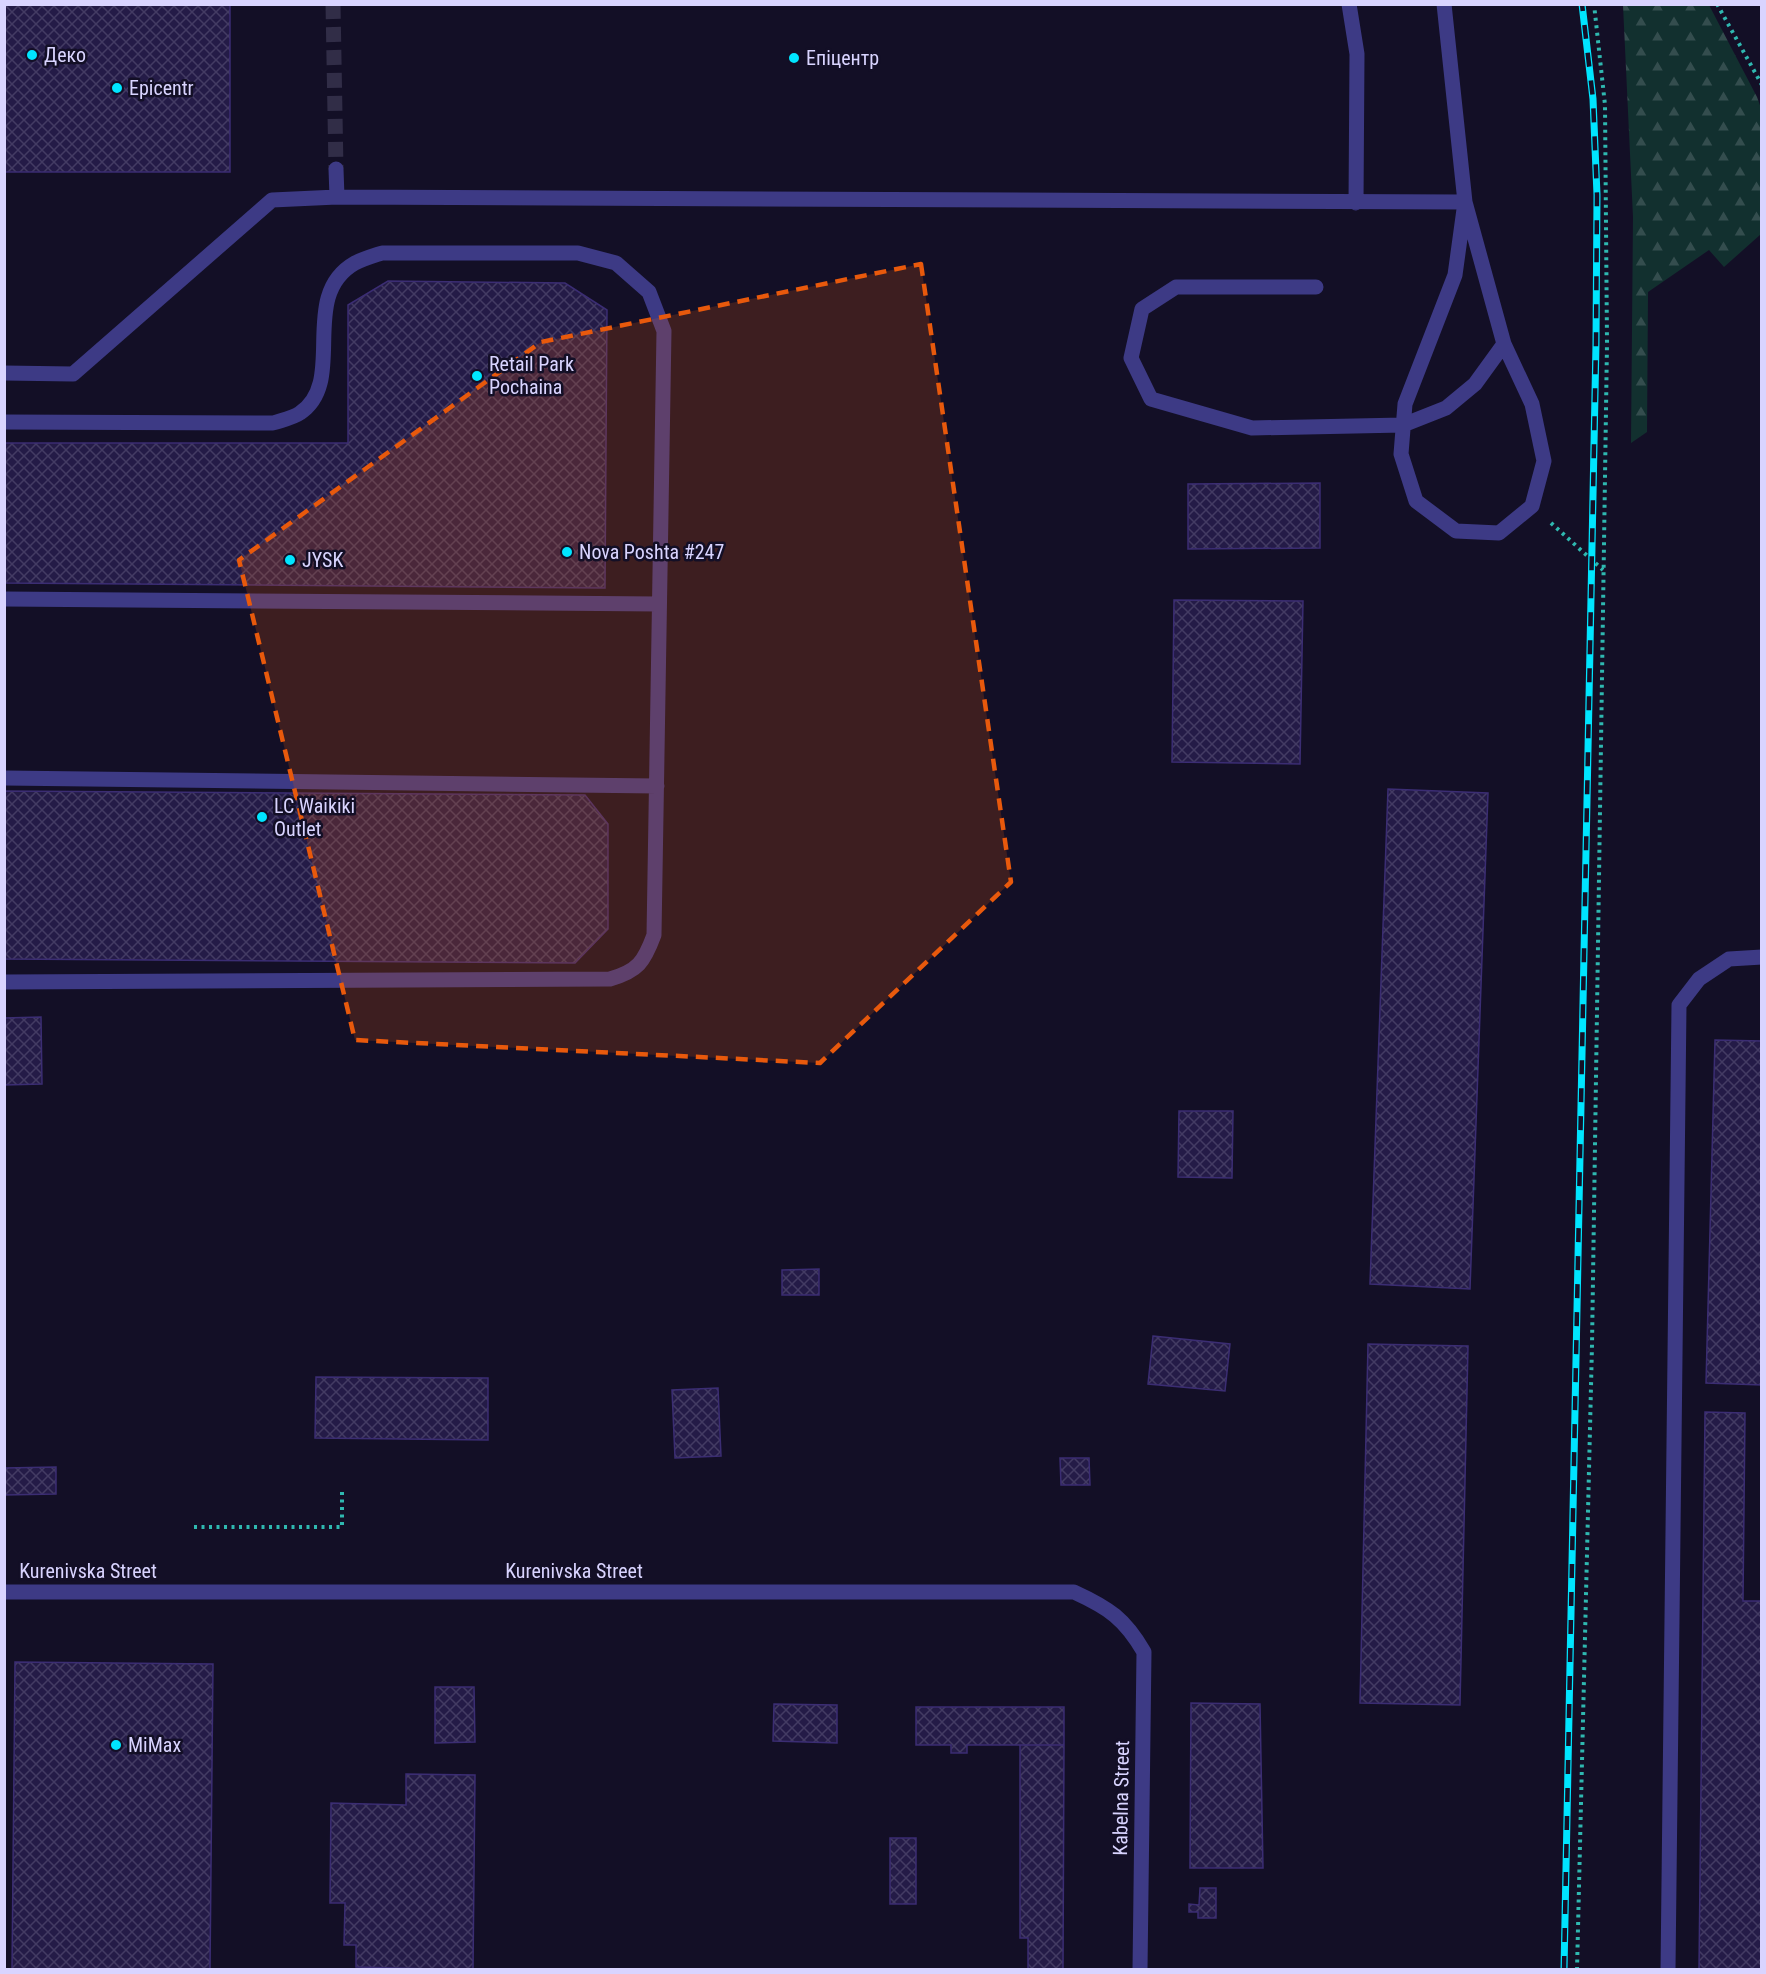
<svg xmlns="http://www.w3.org/2000/svg" width="1766" height="1974" viewBox="0 0 1766 1974" font-family="'Roboto Condensed',sans-serif">
  <style>
    .forest { fill: url(#forest-firs) }
    .building { fill: url(#building-cross-hatch); stroke: #3b2d73; stroke-width: 1.5 }
    .lines { fill: none; stroke-linecap: round; stroke-linejoin: round }
    .minor-tunnel { stroke: #312d47; stroke-width: 15; stroke-dasharray: 15 8; stroke-linecap: butt }
    .path { stroke: #2fb8b0; stroke-width: 4; stroke-dasharray: 3 4.5; stroke-linecap: butt }
    .minor { stroke: #3d3a85; stroke-width: 15 }
    .rail-casing { stroke: #00e5ff; stroke-width: 7 }
    .rail { stroke: #130f26; stroke-width: 4.5; stroke-dasharray: 14; stroke-linecap: butt }
    .marked { fill: #e8590c; fill-opacity: 0.2; stroke: #e8590c; stroke-width: 4.5; stroke-dasharray: 12 8; stroke-linejoin: round }
    .poi-dot { fill: #00e5ff; stroke: #130f26; stroke-width: 2 }
    .labels { text-anchor: middle; stroke-width: 5; stroke-linejoin: round; paint-order: stroke }
    .poi-label { font-size: 20px; fill: #d9d4ff; stroke: #130f26; text-anchor: start }
    .street-label { font-size: 20px; fill: #d9d4ff; stroke: #130f26 }
  </style>
  <defs>
    <pattern id="forest-firs" width="22" height="20" patternUnits="userSpaceOnUse" patternTransform="scale(1.5)"><rect width="22" height="20" fill="#12302f"/><path d="M5 1l3.5 6h-7zM16 11l3.5 6h-7z" fill="#344d4e"/></pattern>
    <pattern id="building-cross-hatch" width="8" height="8" patternUnits="userSpaceOnUse" patternTransform="scale(1.5)"><rect width="8" height="8" fill="#241b47"/><path d="M0 0l8 8M0 8l8-8" fill="none" stroke="#433b63"/></pattern>
  </defs>
  <rect width="100%" height="100%" fill="#130f26"/>
  <path class="forest" d="M 1623,5 L 1709,5 L 1757,97 L 1762,111 L 1761,234 L 1724,267 L 1709,250 L 1648,292 L 1647,432 L 1631,443 L 1633,217 Z"/>
  <path class="building" d="M 4,4 L 230,4 L 230,172 L 4,172 Z
    M 388,281 L 565,283 L 607,310 L 605,588 L 4,583 L 4,443 L 348,443 L 348,305 Z
    M 1320,483 L 1320,548 L 1188,549 L 1188,484 Z
    M 1174,600 L 1303,601 L 1300,764 L 1172,762 Z
    M 1388,789 L 1488,793 L 1470,1289 L 1370,1284 Z
    M 4,791 L 585,795 L 608,824 L 608,929 L 575,963 L 4,959 Z
    M 41,1017 L 42,1084 L 4,1085 L 4,1018 Z
    M 1715,1040 L 1762,1041 L 1762,1385 L 1706,1383 Z
    M 1179,1111 L 1233,1111 L 1232,1178 L 1178,1177 Z
    M 819,1269 L 819,1295 L 782,1295 L 782,1270 Z
    M 1153,1336 L 1230,1344 L 1225,1391 L 1148,1384 Z
    M 1368,1344 L 1468,1346 L 1460,1705 L 1360,1703 Z
    M 316,1377 L 488,1378 L 488,1440 L 315,1438 Z
    M 718,1388 L 721,1456 L 675,1458 L 672,1390 Z
    M 1705,1412 L 1745,1413 L 1743,1601 L 1762,1601 L 1762,1970 L 1699,1970 Z
    M 1060,1458 L 1089,1458 L 1090,1485 L 1061,1485 Z
    M 56,1467 L 56,1494 L 4,1495 L 4,1468 Z
    M 15,1662 L 213,1664 L 210,1970 L 12,1970 Z
    M 435,1687 L 474,1687 L 475,1742 L 435,1743 Z
    M 1191,1703 L 1260,1704 L 1263,1868 L 1190,1868 Z
    M 774,1704 L 837,1705 L 837,1743 L 773,1741 Z
    M 916,1707 L 1064,1707 L 1064,1745 L 967,1745 L 967,1753 L 951,1753 L 951,1745 L 916,1745 Z
    M 1020,1745 L 1064,1745 L 1063,1970 L 1028,1970 L 1028,1938 L 1020,1938 Z
    M 406,1774 L 475,1775 L 473,1970 L 356,1967 L 356,1945 L 344,1945 L 345,1903 L 330,1903 L 331,1803 L 406,1805 Z
    M 890,1838 L 916,1838 L 916,1904 L 890,1904 Z
    M 1200,1888 L 1216,1888 L 1216,1918 L 1198,1918 L 1198,1912 L 1189,1912 L 1189,1904 L 1199,1905 Z"/>
  <g class="lines">
    <path class="minor-tunnel" d="M 333,4 L 336,169"/>
    <path class="path" d="M 1717,4 L 1762,85
      M 1551,523 L 1603,570
      M 194,1527 L 342,1527 L 342,1492
      M 1577,1970 L 1592,1345 L 1607,343 L 1605,105 L 1594,4"/>
    <path class="minor" d="M 1349,4 L 1357,54 L 1356,203
      M 1444,4 L 1465,202 L 1504,344 L 1532,404 L 1544,461 L 1532,506 L 1499,533 L 1456,531 L 1416,501 L 1401,454 L 1405,404 L 1455,275 L 1465,202
      M 336,169 L 337,197
      M 1316,287 L 1176,287 L 1142,309 L 1131,358 L 1151,399 L 1252,428 L 1403,425 L 1446,408 L 1475,384 L 1504,344
      M 4,373 L 73,374 L 272,200 L 337,197 L 1465,202
      M 4,422 L 273,423 C 282,420 293,418 300,413 C 348,381 297,296 355,263 C 363,259 373,256 382,253 L 578,253 L 616,263 L 649,292 L 664,331 L 654,935 C 644,962 638,971 610,979 L 4,982
      M 4,599 L 658,604
      M 4,778 L 657,786
      M 4,1592 L 1074,1592 C 1109,1608 1125,1619 1144,1652 L 1140,1970
      M 1668,1970 L 1679,1005 L 1699,979 L 1729,959 L 1762,957"/>
    <g class="rail-casing">
      <path id="rail" d="M 1564,1970 L 1596,343 L 1597,195 L 1593,99 L 1582,4"/>
    </g>
    <use href="#rail" class="rail"/>
  </g>
  <path class="marked" d="M 921,264 L 1011,882 L 820,1063 L 355,1040 L 239,560 L 541,342 Z"/>
  <g class="poi-dot">
    <circle cx="32" cy="55" r="6"/>
    <circle cx="794" cy="58" r="6"/>
    <circle cx="117" cy="88" r="6"/>
    <circle cx="477" cy="376" r="6"/>
    <circle cx="567" cy="552" r="6"/>
    <circle cx="290" cy="560" r="6"/>
    <circle cx="262" cy="817" r="6"/>
    <circle cx="116" cy="1745" r="6"/>
  </g>
  <g class="labels">
    <g class="poi-label">
      <text x="44" y="62">Деко</text>
      <text x="806" y="65">Епіцентр</text>
      <text x="129" y="95">Epicentr</text>
      <text x="489" y="371">Retail Park<tspan x="489" dy="23">Pochaina</tspan></text>
      <text x="579" y="559">Nova Poshta #247</text>
      <text x="302" y="567">JYSK</text>
      <text x="274" y="813">LC Waikiki<tspan x="274" dy="23">Outlet</tspan></text>
      <text x="128" y="1752">MiMax</text>
    </g>
    <g class="street-label">
      <text x="88" y="1578">Kurenivska Street</text>
      <text x="574" y="1578">Kurenivska Street</text>
      <text transform="translate(1121 1798) rotate(-89)" y="7">Kabelna Street</text>
    </g>
  </g>
  <rect width="1766" height="1974" fill="none" stroke="#d9d4ff" stroke-width="12"/>
</svg>
